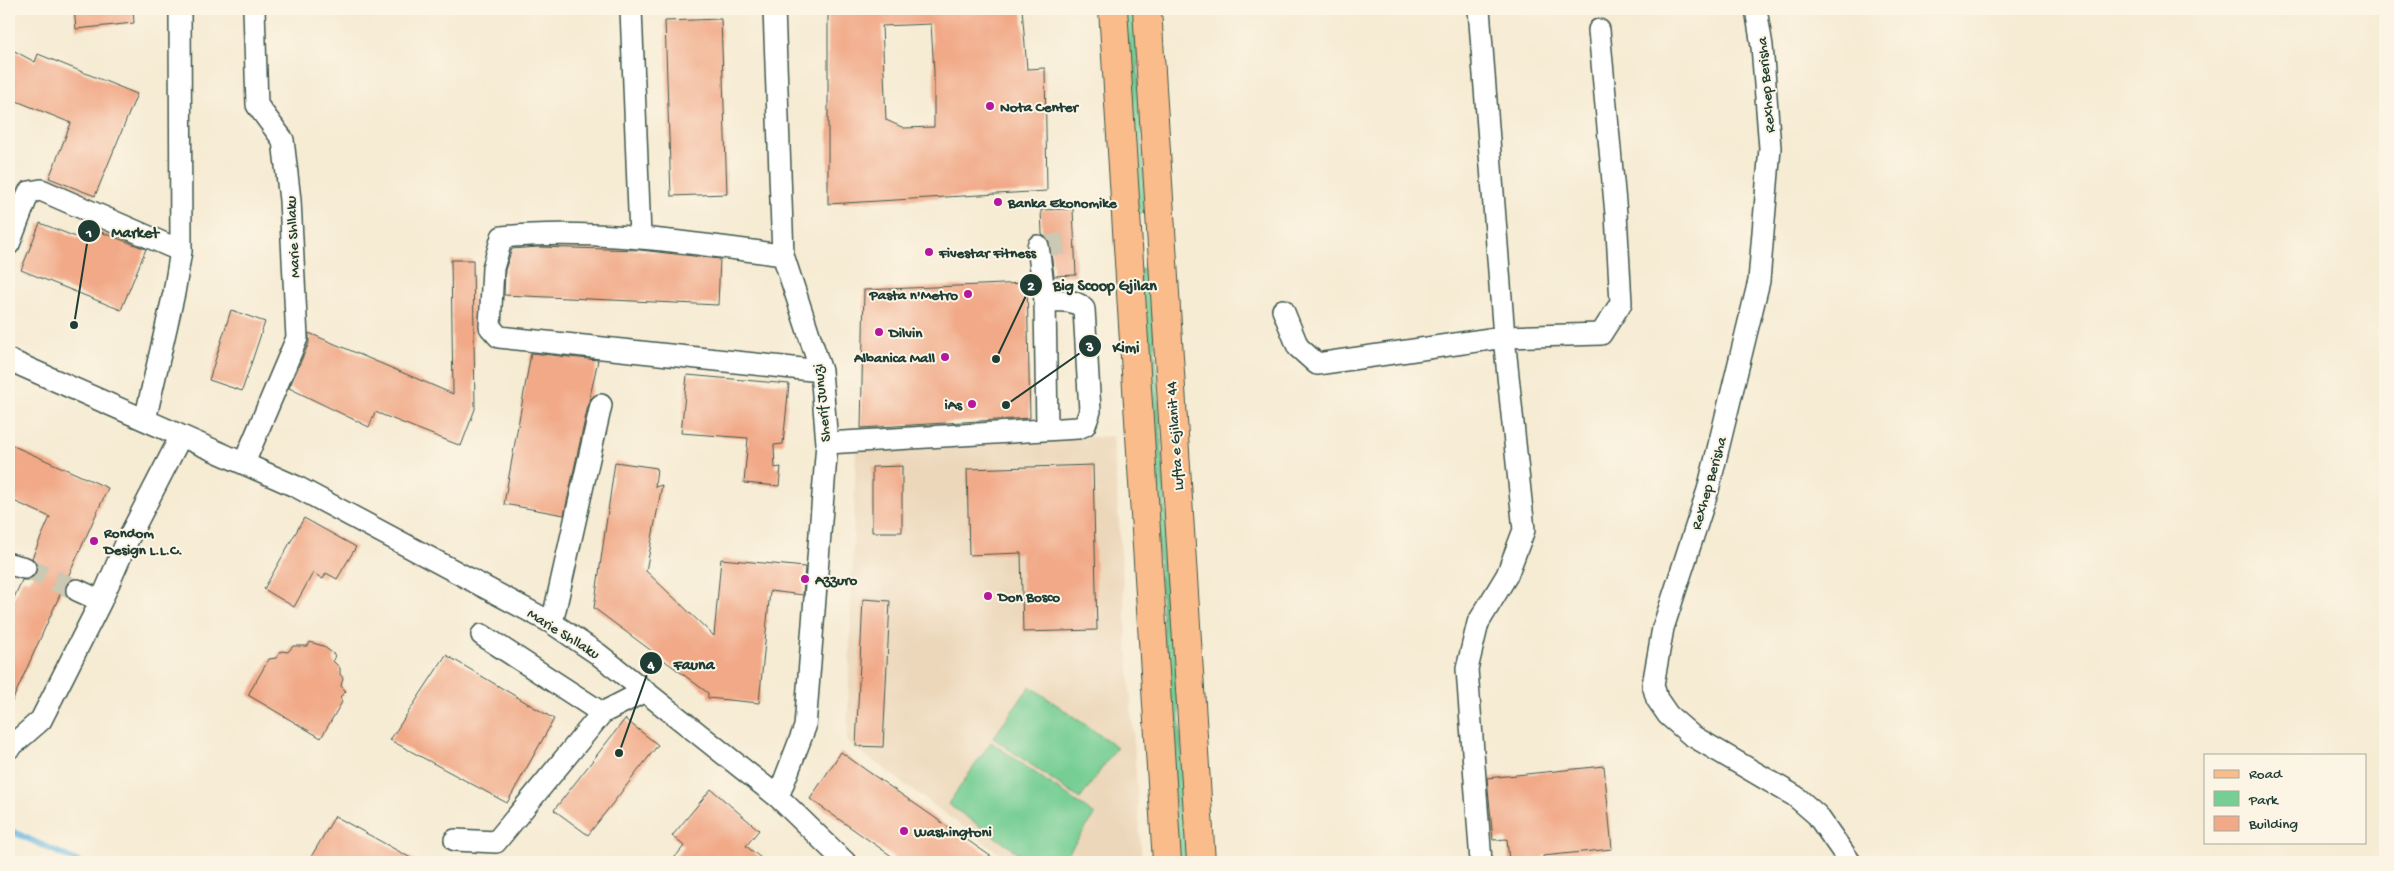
<svg xmlns="http://www.w3.org/2000/svg" width="2394" height="871" viewBox="0 0 2394 871" font-family="'Gochi Hand',sans-serif">
  <style>
    .built { fill: #ecd7ba }
    .green { fill: #76ce94; stroke: #4a8664 }
    .lines { fill: none; stroke-linecap: round; stroke-linejoin: round }
    .stream { stroke: #68b6e2; stroke-width: 6 }
    .building { fill: #f1a987; fill-rule: evenodd }
    .minor-tunnel { stroke: #cbc8b3; stroke-width: 21; stroke-dasharray: 21 11; stroke-linecap: butt }
    .minor-casing { stroke: #3f574c; stroke-width: 24 }
    .major-casing { stroke: #3f574c; stroke-width: 30 }
    .minor { stroke: #fff; stroke-width: 21 }
    .major { stroke: #f9bc8a; stroke-width: 28 }
    .poi-dot { fill: #b5179e; stroke: #fcf5e5; stroke-width: 2 }
    .labels { text-anchor: middle; stroke-width: 4; stroke-linejoin: round; paint-order: stroke }
    .street-label { font-size: 15px; fill: #1f3d34; stroke: #fcf5e5 }
    .poi-label { font-size: 15px; font-weight: bold; fill: #1f3d34; stroke: #fcf5e5; text-anchor: start }
    .leader { fill: none; stroke: #1f3d34; stroke-width: 2 }
    .callout-dot { fill: #1f3d34; stroke: #fcf5e5; stroke-width: 2 }
    .mark-label { font-size: 15px; text-anchor: middle; font-weight: bold; fill: #fff }
    .callout-label { font-size: 16px; text-anchor: middle; font-weight: bold; fill: #1f3d34; stroke: #fcf5e5; stroke-width: 4; stroke-linejoin: round; paint-order: stroke }
  </style>
  <rect width="100%" height="100%" fill="#fcf5e5"/>
  <filter id="ink" filterUnits="userSpaceOnUse"><feTurbulence type="fractalNoise" baseFrequency=".02" numOctaves="2"/><feDisplacementMap in="SourceGraphic" scale="10" xChannelSelector="R" yChannelSelector="G"/><feConvolveMatrix kernelMatrix="1 2 1 2 8 2 1 2 1" color-interpolation-filters="sRGB"/></filter>
  <filter id="wash" filterUnits="userSpaceOnUse"><feTurbulence type="fractalNoise" baseFrequency=".0096" numOctaves="4" result="noise"/><feDisplacementMap in="SourceGraphic" scale="20" xChannelSelector="R" yChannelSelector="G"/><feGaussianBlur stdDeviation="1.12" result="paint"/><feColorMatrix in="noise" values="0 0 0 0 0 0 0 0 0 0 0 0 0 0 0 0 0 1.4 0 .05"/><feComposite in="paint" operator="in"/></filter>
  <g filter="url(#wash)">
    <rect width="100%" height="100%" fill="#f6ebd3"/>
    <path class="built" d="M 1113,436 L 1142,862 L 1011,862 L 847,742 L 856,449 Z"/>
    <path class="green" d="M 1124,9 L 1135,9 L 1146,213 L 1137,213 Z
      M 1150,268 L 1189,862 L 1179,862 L 1139,269 Z
      M 1030,686 L 1117,747 L 1080,799 L 993,738 Z
      M 991,742 L 1095,815 L 1062,862 L 1031,862 L 948,804 Z"/>
    <g class="lines">
      <path class="stream" d="M 9,830 L 79,862"/>
    </g>
    <g id="blocks">
      <path class="building" d="M 74,9 L 133,9 L 134,23 L 76,29 Z
        M 828,9 L 1022,9 L 1027,69 L 1045,68 L 1047,191 L 828,204 ZM 931,24 L 934,72 L 934,127 L 904,128 L 886,120 L 882,26 Z
        M 721,19 L 727,194 L 671,196 L 665,21 Z
        M 9,48 L 35,62 L 38,54 L 137,94 L 95,196 L 49,178 L 71,123 L 9,98 Z
        M 1073,209 L 1076,275 L 1054,276 L 1050,244 L 1042,234 L 1041,210 Z
        M 40,223 L 86,241 L 98,231 L 146,249 L 121,310 L 21,270 Z
        M 538,247 L 640,250 L 720,259 L 718,305 L 504,295 L 505,270 L 512,249 Z
        M 451,260 L 473,260 L 475,409 L 461,446 L 375,412 L 369,427 L 289,388 L 309,343 L 309,333 L 453,394 Z
        M 1027,283 L 1030,418 L 861,428 L 864,290 Z
        M 231,310 L 265,322 L 242,391 L 209,380 Z
        M 531,353 L 598,360 L 564,515 L 504,504 Z
        M 687,375 L 789,384 L 783,444 L 774,445 L 775,468 L 781,467 L 779,486 L 744,483 L 748,438 L 681,433 Z
        M 9,444 L 108,488 L 9,708 L 9,609 L 22,580 L 29,580 L 37,571 L 37,564 L 32,558 L 50,517 L 9,499 Z
        M 615,462 L 657,468 L 655,487 L 662,485 L 646,571 L 714,636 L 721,559 L 805,567 L 803,595 L 770,591 L 759,703 L 708,698 L 708,693 L 594,608 Z
        M 1093,465 L 1097,630 L 1023,632 L 1021,553 L 969,555 L 967,469 Z
        M 902,466 L 902,532 L 872,532 L 872,467 Z
        M 304,518 L 356,547 L 337,579 L 326,573 L 323,579 L 313,573 L 294,607 L 264,589 Z
        M 863,599 L 890,601 L 883,747 L 856,746 Z
        M 310,642 L 323,646 L 335,655 L 333,661 L 340,668 L 340,674 L 343,678 L 341,686 L 346,691 L 340,697 L 342,702 L 321,738 L 248,695 L 269,659 L 276,658 L 281,651 L 288,652 L 293,646 L 308,646 Z
        M 446,655 L 554,719 L 507,803 L 390,740 Z
        M 625,719 L 658,745 L 588,835 L 554,810 Z
        M 841,752 L 866,770 L 999,862 L 900,862 L 810,799 Z
        M 1604,766 L 1612,849 L 1543,856 L 1543,862 L 1509,862 L 1507,839 L 1493,840 L 1487,778 Z
        M 711,789 L 759,830 L 746,846 L 766,862 L 671,862 L 684,846 L 672,836 Z
        M 335,816 L 418,862 L 308,862 Z"/>
    </g>
  </g>
  <g filter="url(#ink)">
    <use href="#blocks" fill-opacity="0" stroke="#3f574c" stroke-width="1"/>
    <g class="lines">
      <path class="minor-tunnel" d="M 1043,246 L 1075,242
        M 25,568 L 77,590"/>
      <g class="minor-casing">
        <path id="minor" d="M 180,9 L 181,251
          M 631,9 L 640,236
          M 774,9 L 783,255 L 821,371 L 827,443 L 805,727 L 778,797
          M 1479,9 L 1504,337 L 1524,530 L 1507,575 L 1478,623 L 1467,669 L 1481,862
          M 1756,9 L 1762,46 L 1770,148 L 1759,281 L 1708,490 L 1663,628 L 1653,685 L 1657,699 L 1668,715 L 1691,735 L 1795,796 L 1817,815 L 1850,862
          M 9,244 L 29,192 L 41,190 L 181,251 L 174,293 L 145,420
          M 1038,246 L 1045,301 L 1047,429
          M 783,255 C 689,243 597,228 502,237 L 493,268 L 490,327 L 499,337 L 821,371
          M 1283,310 L 1298,347 L 1317,364 L 1504,337 L 1601,334 L 1621,303 L 1616,214 L 1599,30
          M 9,360 L 297,487 L 552,623 L 598,654 L 778,797 L 845,862
          M 827,443 L 1078,428 L 1085,425 L 1090,411 L 1084,309 C 1074,298 1059,301 1045,301
          M 244,463 L 297,338 L 290,200 L 283,140 L 257,105 L 254,9
          M 9,564 L 25,568
          M 101,601 L 128,539 L 181,436
          M 552,623 L 601,405
          M 482,635 L 602,713
          M 9,748 L 41,720 L 101,601 L 77,590
          M 455,840 L 496,842 L 602,713 L 645,691"/>
      </g>
      <g class="major-casing">
        <path id="major" d="M 1113,9 L 1167,862
          M 1147,9 L 1201,862"/>
      </g>
      <use href="#minor" class="minor"/>
      <use href="#major" class="major"/>
    </g>
  </g>
  <g class="poi-dot">
    <circle cx="990" cy="106" r="5"/>
    <circle cx="998" cy="202" r="5"/>
    <circle cx="929" cy="252" r="5"/>
    <circle cx="968" cy="294" r="5"/>
    <circle cx="879" cy="332" r="5"/>
    <circle cx="945" cy="357" r="5"/>
    <circle cx="972" cy="404" r="5"/>
    <circle cx="94" cy="541" r="5"/>
    <circle cx="805" cy="579" r="5"/>
    <circle cx="988" cy="596" r="5"/>
    <circle cx="904" cy="831" r="5"/>
  </g>
  <g class="labels">
    <g class="street-label">
      <text transform="translate(1765 85) rotate(-95)" y="5">Rexhep Berisha</text>
      <text transform="translate(292 237) rotate(-93)" y="5">Marie Shllaku</text>
      <text transform="translate(821 403) rotate(-96)" y="5">Sherif Junuzi</text>
      <text transform="translate(1174 436) rotate(-94)" y="5">Lufta e Gjilanit 44</text>
      <text transform="translate(1708 483) rotate(-74)" y="5">Rexhep Berisha</text>
      <text transform="translate(564 633) rotate(32)" y="5">Marie Shllaku</text>
    </g>
    <g class="poi-label">
      <text x="1000" y="111">Nota Center</text>
      <text x="1008" y="207">Banka Ekonomike</text>
      <text x="939" y="257">Fivestar Fitness</text>
      <text x="958" y="299" text-anchor="end">Pasta n'Metro</text>
      <text x="889" y="337">Dilvin</text>
      <text x="935" y="362" text-anchor="end">Albanica Mall</text>
      <text x="962" y="409" text-anchor="end">iAs</text>
      <text x="104" y="537">Rondom<tspan x="104" dy="17">Design L.L.C.</tspan></text>
      <text x="815" y="584">Azzuro</text>
      <text x="998" y="601">Don Bosco</text>
      <text x="914" y="836">Washingtoni</text>
    </g>
  </g>
  <path class="leader" d="M74 325L89 231M996 359L1031 285M1006 405L1090 346M619 753L651 663"/>
  <g class="callout-dot">
    <circle cx="74" cy="325" r="5"/>
    <circle cx="996" cy="359" r="5"/>
    <circle cx="1006" cy="405" r="5"/>
    <circle cx="619" cy="753" r="5"/>
    <circle cx="89" cy="231" r="12"/>
    <circle cx="1031" cy="285" r="12"/>
    <circle cx="1090" cy="346" r="12"/>
    <circle cx="651" cy="663" r="12"/>
  </g>
  <g class="mark-label">
    <text x="89" y="237">1</text>
    <text x="1031" y="290">2</text>
    <text x="1090" y="351">3</text>
    <text x="651" y="669">4</text>
  </g>
  <g class="callout-label">
    <text x="135" y="237">Market</text>
    <text x="1105" y="290">Big Scoop Gjilan</text>
    <text x="1126" y="352">Kimi</text>
    <text x="694" y="669">Fauna</text>
  </g>
  <rect width="2394" height="871" fill="none" stroke="#fcf5e5" stroke-width="30"/>
  <rect x="2204" y="754" width="162" height="90" fill="#fcf5e5" stroke="#a4ab9e"/>
  <rect x="2214" y="770" width="25" height="8" fill="#f9bc8a" stroke="#a4ab9e"/>
  <text x="2249" y="778" font-size="15" fill="#1f3d34">Road</text>
  <rect x="2214" y="791" width="25" height="15" fill="#76ce94" stroke="#a4ab9e"/>
  <text x="2249" y="804" font-size="15" fill="#1f3d34">Park</text>
  <rect x="2214" y="816" width="25" height="15" fill="#f1a987" stroke="#a4ab9e"/>
  <text x="2249" y="828" font-size="15" fill="#1f3d34">Building</text>
</svg>
